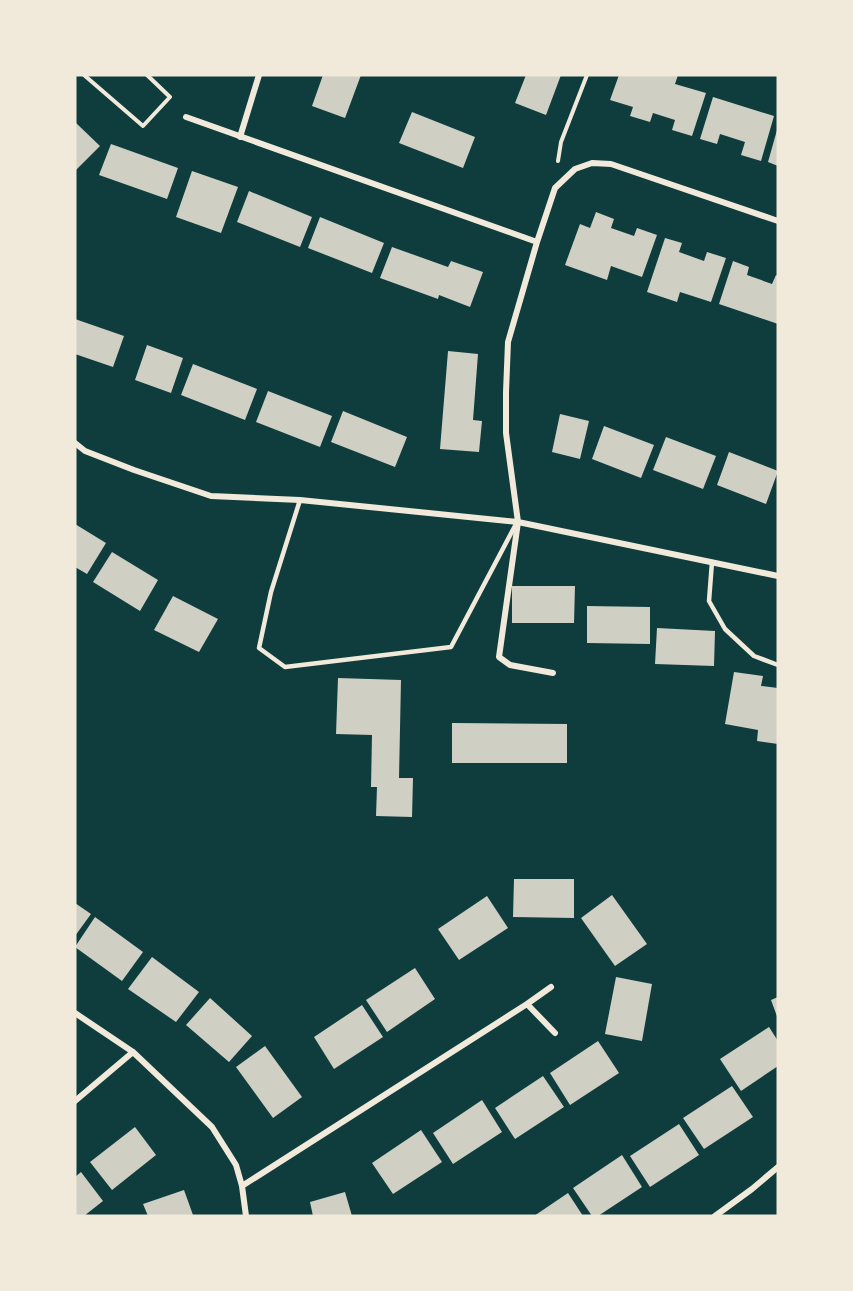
<svg xmlns="http://www.w3.org/2000/svg" width="853" height="1291" viewBox="0 0 853 1291" font-family="Manrope,sans-serif">
  <style>
    .building { fill: #cfcfc3 }
    .lines { fill: none; stroke-linecap: round; stroke-linejoin: round }
    .path { stroke: #f1e9da; stroke-width: 4 }
    .service { stroke: #f1e9da; stroke-width: 4.5 }
    .minor { stroke: #f1e9da; stroke-width: 6 }
  </style>
  <rect width="100%" height="100%" fill="#0f3d3e"/>
  <path class="building" d="M 323,75 L 361,75 L 345,118 L 312,106 Z
    M 526,75 L 561,75 L 546,115 L 515,103 Z
    M 619,75 L 678,75 L 675,84 L 706,93 L 692,136 L 672,130 L 675,120 L 653,113 L 650,122 L 630,116 L 633,107 L 610,100 Z
    M 713,97 L 774,116 L 761,161 L 741,155 L 745,142 L 720,134 L 717,144 L 700,139 Z
    M 412,112 L 475,137 L 463,168 L 399,143 Z
    M 75,122 L 100,146 L 75,171 Z
    M 777,130 L 778,130 L 778,166 L 768,162 Z
    M 111,144 L 178,168 L 167,199 L 99,175 Z
    M 192,171 L 238,187 L 221,233 L 176,217 Z
    M 249,191 L 312,217 L 300,247 L 237,222 Z
    M 596,212 L 614,219 L 611,228 L 634,236 L 637,228 L 657,235 L 642,277 L 611,266 L 607,280 L 565,265 L 580,224 L 590,228 Z
    M 320,217 L 384,243 L 372,273 L 308,248 Z
    M 665,238 L 682,243 L 679,252 L 704,261 L 707,252 L 726,258 L 711,302 L 680,292 L 677,302 L 647,292 Z
    M 392,247 L 448,267 L 451,261 L 483,272 L 470,307 L 439,295 L 438,299 L 380,278 Z
    M 733,261 L 749,267 L 747,275 L 772,284 L 776,275 L 778,276 L 778,324 L 719,304 Z
    M 75,319 L 124,336 L 113,367 L 75,354 Z
    M 147,345 L 183,358 L 171,393 L 135,380 Z
    M 448,351 L 478,354 L 473,420 L 482,421 L 479,452 L 440,449 Z
    M 193,364 L 257,389 L 245,420 L 181,395 Z
    M 268,391 L 332,416 L 320,447 L 256,422 Z
    M 343,411 L 407,437 L 395,467 L 331,442 Z
    M 560,414 L 589,421 L 580,459 L 552,452 Z
    M 604,426 L 654,445 L 641,478 L 592,459 Z
    M 666,437 L 716,456 L 703,489 L 653,470 Z
    M 729,452 L 778,471 L 766,504 L 717,485 Z
    M 75,524 L 106,543 L 87,574 L 75,567 Z
    M 112,552 L 158,580 L 140,611 L 93,582 Z
    M 512,586 L 575,586 L 574,623 L 512,623 Z
    M 173,596 L 218,619 L 199,652 L 154,630 Z
    M 587,606 L 650,607 L 650,644 L 587,643 Z
    M 657,628 L 715,631 L 714,666 L 655,664 Z
    M 734,672 L 763,676 L 761,686 L 778,688 L 778,744 L 757,741 L 758,730 L 725,724 Z
    M 338,678 L 401,680 L 399,778 L 413,778 L 412,817 L 376,816 L 377,787 L 371,787 L 372,735 L 336,734 Z
    M 452,723 L 567,724 L 567,763 L 452,763 Z
    M 514,879 L 574,879 L 574,918 L 513,917 Z
    M 612,895 L 647,944 L 615,966 L 581,918 Z
    M 487,896 L 508,928 L 459,960 L 438,929 Z
    M 75,903 L 91,914 L 75,936 Z
    M 95,917 L 143,952 L 122,981 L 75,947 Z
    M 152,957 L 199,992 L 176,1022 L 128,989 Z
    M 415,968 L 435,999 L 387,1032 L 366,1000 Z
    M 616,977 L 652,984 L 642,1041 L 605,1034 Z
    M 778,997 L 778,1019 L 771,1000 Z
    M 210,998 L 252,1036 L 229,1062 L 186,1025 Z
    M 362,1005 L 383,1037 L 334,1069 L 314,1037 Z
    M 769,1027 L 778,1041 L 778,1066 L 741,1091 L 720,1059 Z
    M 598,1041 L 619,1073 L 570,1105 L 550,1073 Z
    M 265,1046 L 302,1097 L 273,1118 L 236,1067 Z
    M 543,1076 L 564,1107 L 515,1139 L 495,1108 Z
    M 732,1086 L 753,1117 L 704,1149 L 683,1118 Z
    M 482,1100 L 502,1132 L 453,1164 L 433,1133 Z
    M 679,1124 L 699,1155 L 650,1187 L 630,1156 Z
    M 135,1127 L 156,1155 L 112,1190 L 90,1162 Z
    M 421,1130 L 442,1162 L 393,1194 L 372,1163 Z
    M 622,1155 L 642,1187 L 598,1216 L 592,1216 L 573,1188 Z
    M 81,1172 L 103,1201 L 84,1216 L 75,1216 L 75,1177 Z
    M 184,1190 L 193,1215 L 189,1216 L 148,1216 L 143,1204 Z
    M 345,1192 L 352,1216 L 313,1216 L 310,1202 Z
    M 568,1193 L 583,1216 L 534,1216 Z"/>
  <g class="lines">
    <path class="path" d="M 84,75 L 143,126 L 170,97 L 147,75
      M 558,161 L 561,142 L 587,75"/>
    <path class="service" d="M 300,500 L 271,592 L 259,648 L 285,667 L 451,647 L 516,524
      M 712,562 L 709,601 L 725,629 L 754,656 L 778,665"/>
    <path class="minor" d="M 186,117 L 537,242
      M 240,137 L 259,75
      M 75,443 L 85,451 L 134,470 L 211,496 L 300,500 L 518,522 L 778,576
      M 553,673 L 510,665 L 499,657 L 518,522 L 506,433 L 506,392 L 508,342 L 537,242 L 555,188 L 575,169 L 592,163 L 611,164 L 778,221
      M 527,1004 L 555,1033
      M 75,1013 L 133,1052 L 212,1127 L 236,1165 L 242,1186 L 246,1216
      M 75,1101 L 133,1052
      M 242,1186 L 527,1004 L 551,987
      M 715,1216 L 752,1189 L 778,1167"/>
  </g>
  <rect width="853" height="1291" fill="none" stroke="#f1e9da" stroke-width="153"/>
</svg>
